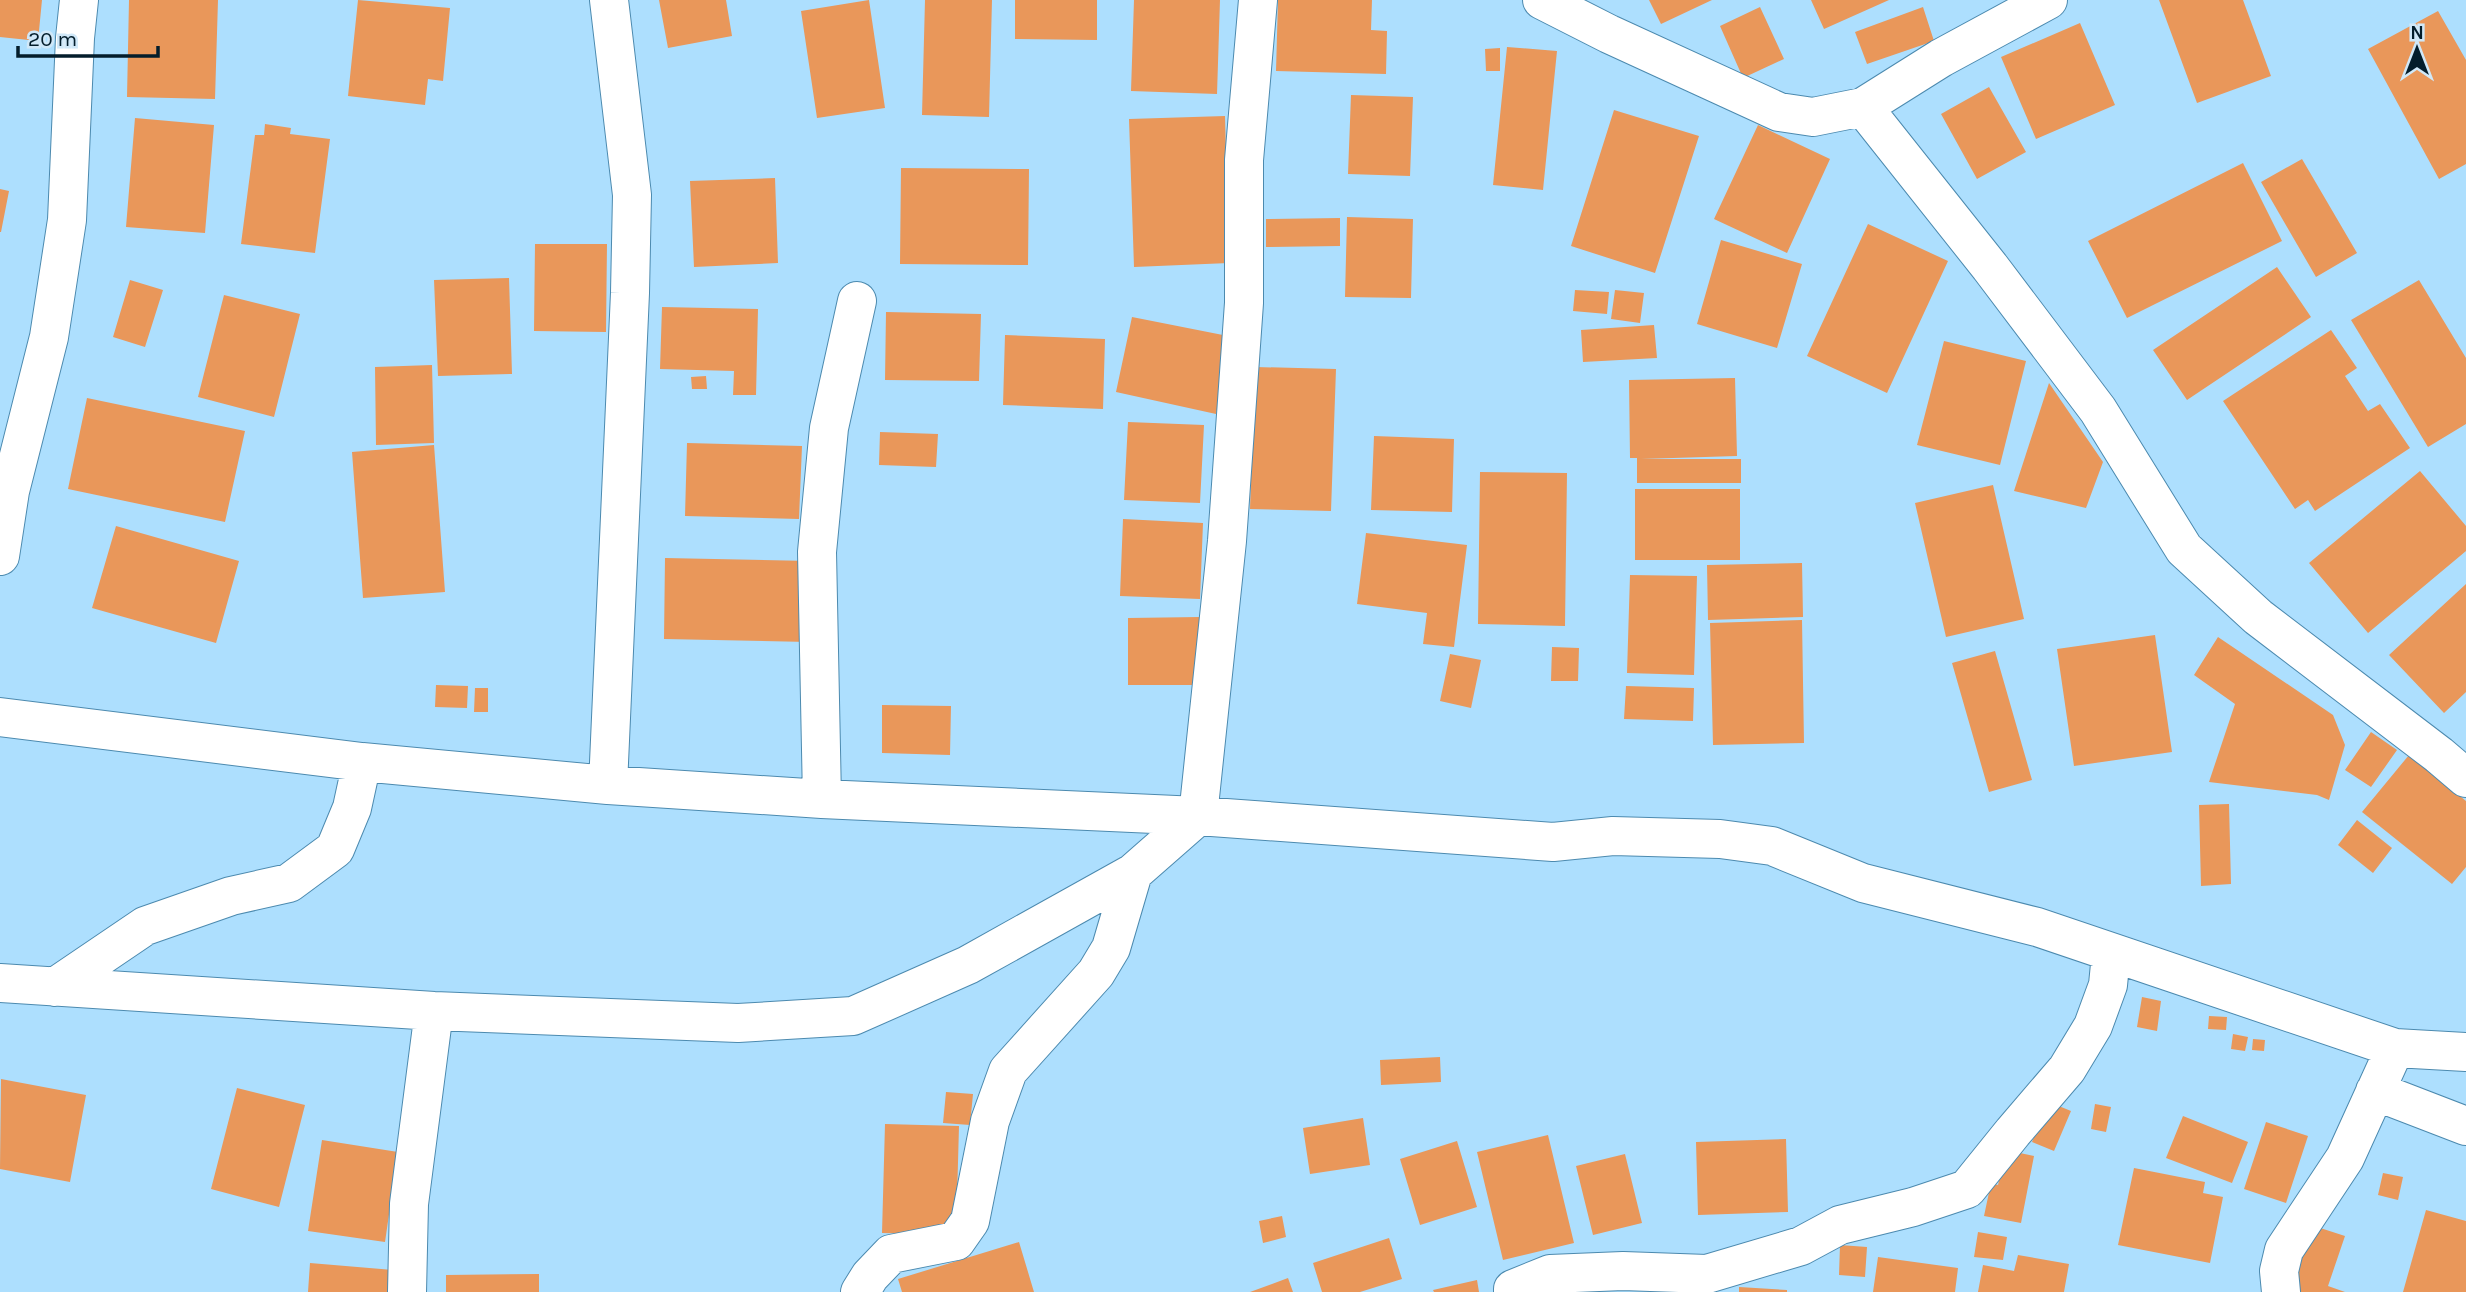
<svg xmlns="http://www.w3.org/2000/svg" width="2466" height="1292" viewBox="0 0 2466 1292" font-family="Karla,sans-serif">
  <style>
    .building { fill: #e9975a }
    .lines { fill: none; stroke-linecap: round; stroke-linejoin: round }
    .minor-casing { stroke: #4c8aaf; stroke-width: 40 }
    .minor { stroke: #fff; stroke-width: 38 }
  </style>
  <rect width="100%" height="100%" fill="#addffe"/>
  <path class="building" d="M 0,0 L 42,0 L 38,41 L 0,37 Z
    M 129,0 L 218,0 L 215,99 L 127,97 Z
    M 358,0 L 450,8 L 443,81 L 428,79 L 425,105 L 348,96 Z
    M 659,0 L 726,0 L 732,36 L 668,48 Z
    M 869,0 L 885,108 L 817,118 L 801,11 Z
    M 925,0 L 992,0 L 989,117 L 922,115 Z
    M 1015,0 L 1097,0 L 1097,40 L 1015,39 Z
    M 1134,0 L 1220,0 L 1217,94 L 1131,91 Z
    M 1278,0 L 1372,0 L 1371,30 L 1387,31 L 1386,74 L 1276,71 Z
    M 1649,0 L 1712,0 L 1661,24 Z
    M 1811,0 L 1889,0 L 1824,29 Z
    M 2159,0 L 2243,0 L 2271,76 L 2197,103 Z
    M 1760,7 L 1784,59 L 1743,78 L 1720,26 Z
    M 1923,7 L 1934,41 L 1867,64 L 1855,32 Z
    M 2438,11 L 2466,60 L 2466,164 L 2439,179 L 2368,49 Z
    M 2080,23 L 2115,105 L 2036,139 L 2001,57 Z
    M 1507,47 L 1557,51 L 1543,190 L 1493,185 Z
    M 1500,48 L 1500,71 L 1486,71 L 1485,49 Z
    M 1989,87 L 2026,152 L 1977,179 L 1941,114 Z
    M 1351,95 L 1413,97 L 1410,176 L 1348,174 Z
    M 1614,110 L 1699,136 L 1655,273 L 1571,246 Z
    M 1225,116 L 1229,263 L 1134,267 L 1129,119 Z
    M 135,118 L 214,125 L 205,233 L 126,227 Z
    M 265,124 L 291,128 L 290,134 L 330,139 L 315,253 L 241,244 L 255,135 L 264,135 Z
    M 1758,125 L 1830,159 L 1787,253 L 1714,219 Z
    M 2302,159 L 2357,253 L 2316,277 L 2261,182 Z
    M 2243,163 L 2282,241 L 2127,318 L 2088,241 Z
    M 901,168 L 1029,169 L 1028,265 L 900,264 Z
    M 775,178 L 778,263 L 694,267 L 690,181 Z
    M 0,189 L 9,191 L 1,232 L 0,232 Z
    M 1347,217 L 1413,219 L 1411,298 L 1345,297 Z
    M 1340,218 L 1340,246 L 1266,247 L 1266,219 Z
    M 1868,224 L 1948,261 L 1887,393 L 1807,356 Z
    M 1721,240 L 1802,264 L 1777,348 L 1697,324 Z
    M 535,244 L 607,244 L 606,332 L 534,331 Z
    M 2277,267 L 2311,317 L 2187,400 L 2153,350 Z
    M 509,278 L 512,374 L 438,376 L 434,280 Z
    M 130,280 L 163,290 L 145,347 L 113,337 Z
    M 2419,280 L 2466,358 L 2466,424 L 2428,447 L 2351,320 Z
    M 1575,290 L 1609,292 L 1607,314 L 1573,311 Z
    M 1615,290 L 1644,293 L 1640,323 L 1611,319 Z
    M 224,295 L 300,314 L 274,417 L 198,397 Z
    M 662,307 L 758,309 L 756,395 L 733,395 L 734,371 L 660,369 Z
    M 886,312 L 981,314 L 979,381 L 885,380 Z
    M 1132,317 L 1233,337 L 1216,414 L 1116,392 Z
    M 1654,325 L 1657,358 L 1583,362 L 1581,330 Z
    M 2331,330 L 2357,368 L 2345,376 L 2368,411 L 2380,404 L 2410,448 L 2315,511 L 2308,500 L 2295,509 L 2223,401 Z
    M 1005,335 L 1105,339 L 1103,409 L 1003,405 Z
    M 1944,341 L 2026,361 L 2000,465 L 1917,445 Z
    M 432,365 L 434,443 L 376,445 L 375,367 Z
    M 1255,367 L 1336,369 L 1331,511 L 1250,509 Z
    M 706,376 L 707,389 L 692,389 L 691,377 Z
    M 1735,378 L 1737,456 L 1641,459 L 1741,459 L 1741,483 L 1637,483 L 1637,458 L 1630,458 L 1629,380 Z
    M 2049,383 L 2103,462 L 2086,508 L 2014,491 Z
    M 87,398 L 245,431 L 225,522 L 68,489 Z
    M 1128,422 L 1204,425 L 1200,503 L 1124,500 Z
    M 880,432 L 938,434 L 936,467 L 879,465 Z
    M 1374,436 L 1454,439 L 1452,512 L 1371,510 Z
    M 687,443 L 802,446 L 799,519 L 685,516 Z
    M 434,445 L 445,592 L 363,598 L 352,452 Z
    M 2420,471 L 2466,526 L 2466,551 L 2368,633 L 2309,563 Z
    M 1480,472 L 1567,473 L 1565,626 L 1478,624 Z
    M 1993,485 L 2024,619 L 1946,637 L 1915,503 Z
    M 1635,489 L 1740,489 L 1740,560 L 1635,560 Z
    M 1123,519 L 1203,523 L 1200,599 L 1120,596 Z
    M 116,526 L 239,561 L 216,643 L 92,608 Z
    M 1366,533 L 1467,545 L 1454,647 L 1423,644 L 1427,613 L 1357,604 Z
    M 665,558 L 811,561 L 809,642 L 664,639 Z
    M 1802,563 L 1803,617 L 1708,620 L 1707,565 Z
    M 1630,575 L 1697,576 L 1694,675 L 1627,673 Z
    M 2466,584 L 2466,692 L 2444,713 L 2389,655 Z
    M 1200,617 L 1200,685 L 1128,685 L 1128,618 Z
    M 1802,620 L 1804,743 L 1713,745 L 1710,623 Z
    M 2155,635 L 2172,752 L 2074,766 L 2057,649 Z
    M 2218,637 L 2333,715 L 2345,745 L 2329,800 L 2317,795 L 2209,782 L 2235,704 L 2194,675 Z
    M 1552,647 L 1579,648 L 1578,681 L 1551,681 Z
    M 1995,651 L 2032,780 L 1989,792 L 1952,663 Z
    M 1450,654 L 1481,660 L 1471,708 L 1440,701 Z
    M 436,685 L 468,686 L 467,708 L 435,707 Z
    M 1626,686 L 1694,688 L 1693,721 L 1624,719 Z
    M 475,688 L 488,688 L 488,712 L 474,712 Z
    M 882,705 L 951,706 L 950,755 L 882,753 Z
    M 2371,732 L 2397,750 L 2371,787 L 2345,770 Z
    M 2409,755 L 2466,801 L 2466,867 L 2452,884 L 2362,812 Z
    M 2229,804 L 2231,884 L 2201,886 L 2199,805 Z
    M 2357,820 L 2392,848 L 2373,873 L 2338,845 Z
    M 2142,997 L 2161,1001 L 2157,1031 L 2137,1027 Z
    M 2209,1016 L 2227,1017 L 2226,1030 L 2208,1029 Z
    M 2233,1034 L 2248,1037 L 2245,1051 L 2231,1049 Z
    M 2253,1039 L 2265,1040 L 2264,1051 L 2252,1050 Z
    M 1440,1057 L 1441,1082 L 1381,1085 L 1380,1060 Z
    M 1,1079 L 86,1095 L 70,1182 L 0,1169 Z
    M 237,1088 L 305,1105 L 279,1207 L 211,1189 Z
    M 946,1092 L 973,1094 L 970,1125 L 943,1123 Z
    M 2049,1102 L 2071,1111 L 2054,1151 L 2032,1142 Z
    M 2095,1104 L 2111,1107 L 2106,1132 L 2091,1129 Z
    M 2183,1116 L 2248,1142 L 2232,1183 L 2166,1158 Z
    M 1363,1118 L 1370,1165 L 1310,1174 L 1303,1128 Z
    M 2266,1122 L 2308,1136 L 2286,1203 L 2244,1189 Z
    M 885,1124 L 959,1126 L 956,1235 L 882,1233 Z
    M 1548,1135 L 1574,1243 L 1503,1260 L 1477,1152 Z
    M 1786,1139 L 1788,1212 L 1698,1215 L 1696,1142 Z
    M 322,1140 L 398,1152 L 385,1242 L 308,1231 Z
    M 1457,1141 L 1477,1207 L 1420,1225 L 1400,1159 Z
    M 2006,1150 L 2034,1156 L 2021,1223 L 1984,1216 L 1991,1183 L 1998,1185 Z
    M 1625,1154 L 1642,1223 L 1593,1235 L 1576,1166 Z
    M 2134,1168 L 2205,1182 L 2203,1193 L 2223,1197 L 2210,1263 L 2118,1245 Z
    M 2383,1173 L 2403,1177 L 2398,1200 L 2378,1195 Z
    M 2426,1210 L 2466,1221 L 2466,1292 L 2403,1292 Z
    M 1282,1216 L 1286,1237 L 1263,1243 L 1259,1221 Z
    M 2311,1225 L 2345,1236 L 2328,1286 L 2345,1292 L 2289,1292 Z
    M 1978,1232 L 2007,1237 L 2003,1260 L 1974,1257 Z
    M 1389,1238 L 1402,1279 L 1360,1292 L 1322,1292 L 1313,1263 Z
    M 1019,1242 L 1034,1292 L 902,1292 L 898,1279 Z
    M 1840,1245 L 1867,1247 L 1865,1277 L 1839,1275 Z
    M 2018,1255 L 2069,1264 L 2064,1292 L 1978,1292 L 1983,1265 L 2014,1271 Z
    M 1878,1257 L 1958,1268 L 1955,1292 L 1873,1292 Z
    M 310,1263 L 393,1270 L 391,1292 L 308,1292 Z
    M 539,1274 L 539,1292 L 446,1292 L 446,1275 Z
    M 1288,1278 L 1293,1292 L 1250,1292 Z
    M 1477,1280 L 1479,1292 L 1434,1292 L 1433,1290 Z
    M 1739,1287 L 1787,1290 L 1787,1292 L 1739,1292 Z"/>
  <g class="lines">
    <g class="minor-casing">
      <path id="minor" d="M 1542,0 L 1609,34 L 1779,112 L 1813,117 L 1863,107 L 1941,58 L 2048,0
        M 1863,107 L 1990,267 L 2098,410 L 2184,549 L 2258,617 L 2439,755 L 2466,778
        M 0,556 L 10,491 L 49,337 L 67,220 L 75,38 L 79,0
        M 0,717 L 362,762 L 608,785 L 822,799 L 1198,816 L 1553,842 L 1613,836 L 1720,839 L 1772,846 L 1863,883 L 2037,927 L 2395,1048 L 2466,1052
        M 608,785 L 630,293 L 632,195 L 609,0
        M 822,799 L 817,552 L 829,428 L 857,301
        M 0,983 L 434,1011 L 738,1023 L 853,1016 L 968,965 L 1133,873 L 1198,816 L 1227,541 L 1244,303 L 1244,160 L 1258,0
        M 55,987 L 145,926 L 231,896 L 289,883 L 335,849 L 352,808 L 362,762
        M 2375,1091 L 2466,1126
        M 407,1292 L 409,1204 L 434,1011
        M 860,1292 L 870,1276 L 891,1254 L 956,1241 L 970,1221 L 990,1121 L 1008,1071 L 1096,973 L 1111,948 L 1133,873
        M 1513,1292 L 1513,1289 L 1550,1274 L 1623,1271 L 1707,1274 L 1801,1246 L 1840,1225 L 1913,1207 L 1967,1189 L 2013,1132 L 2067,1069 L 2093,1026 L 2108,985 L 2111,954
        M 2281,1292 L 2279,1271 L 2284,1250 L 2345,1158 L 2395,1048"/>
    </g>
    <use href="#minor" class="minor"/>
  </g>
  <g transform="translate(2417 49)" stroke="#d0e8f8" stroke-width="5" paint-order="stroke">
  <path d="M0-5L12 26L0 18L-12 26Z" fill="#031d2b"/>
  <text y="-10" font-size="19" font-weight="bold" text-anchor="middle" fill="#031d2b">N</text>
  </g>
  <path d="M18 46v10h140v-10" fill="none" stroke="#031d2b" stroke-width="3.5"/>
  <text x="28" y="46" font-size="21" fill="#031d2b" stroke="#d0e8f8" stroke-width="5" paint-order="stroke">20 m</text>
</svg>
